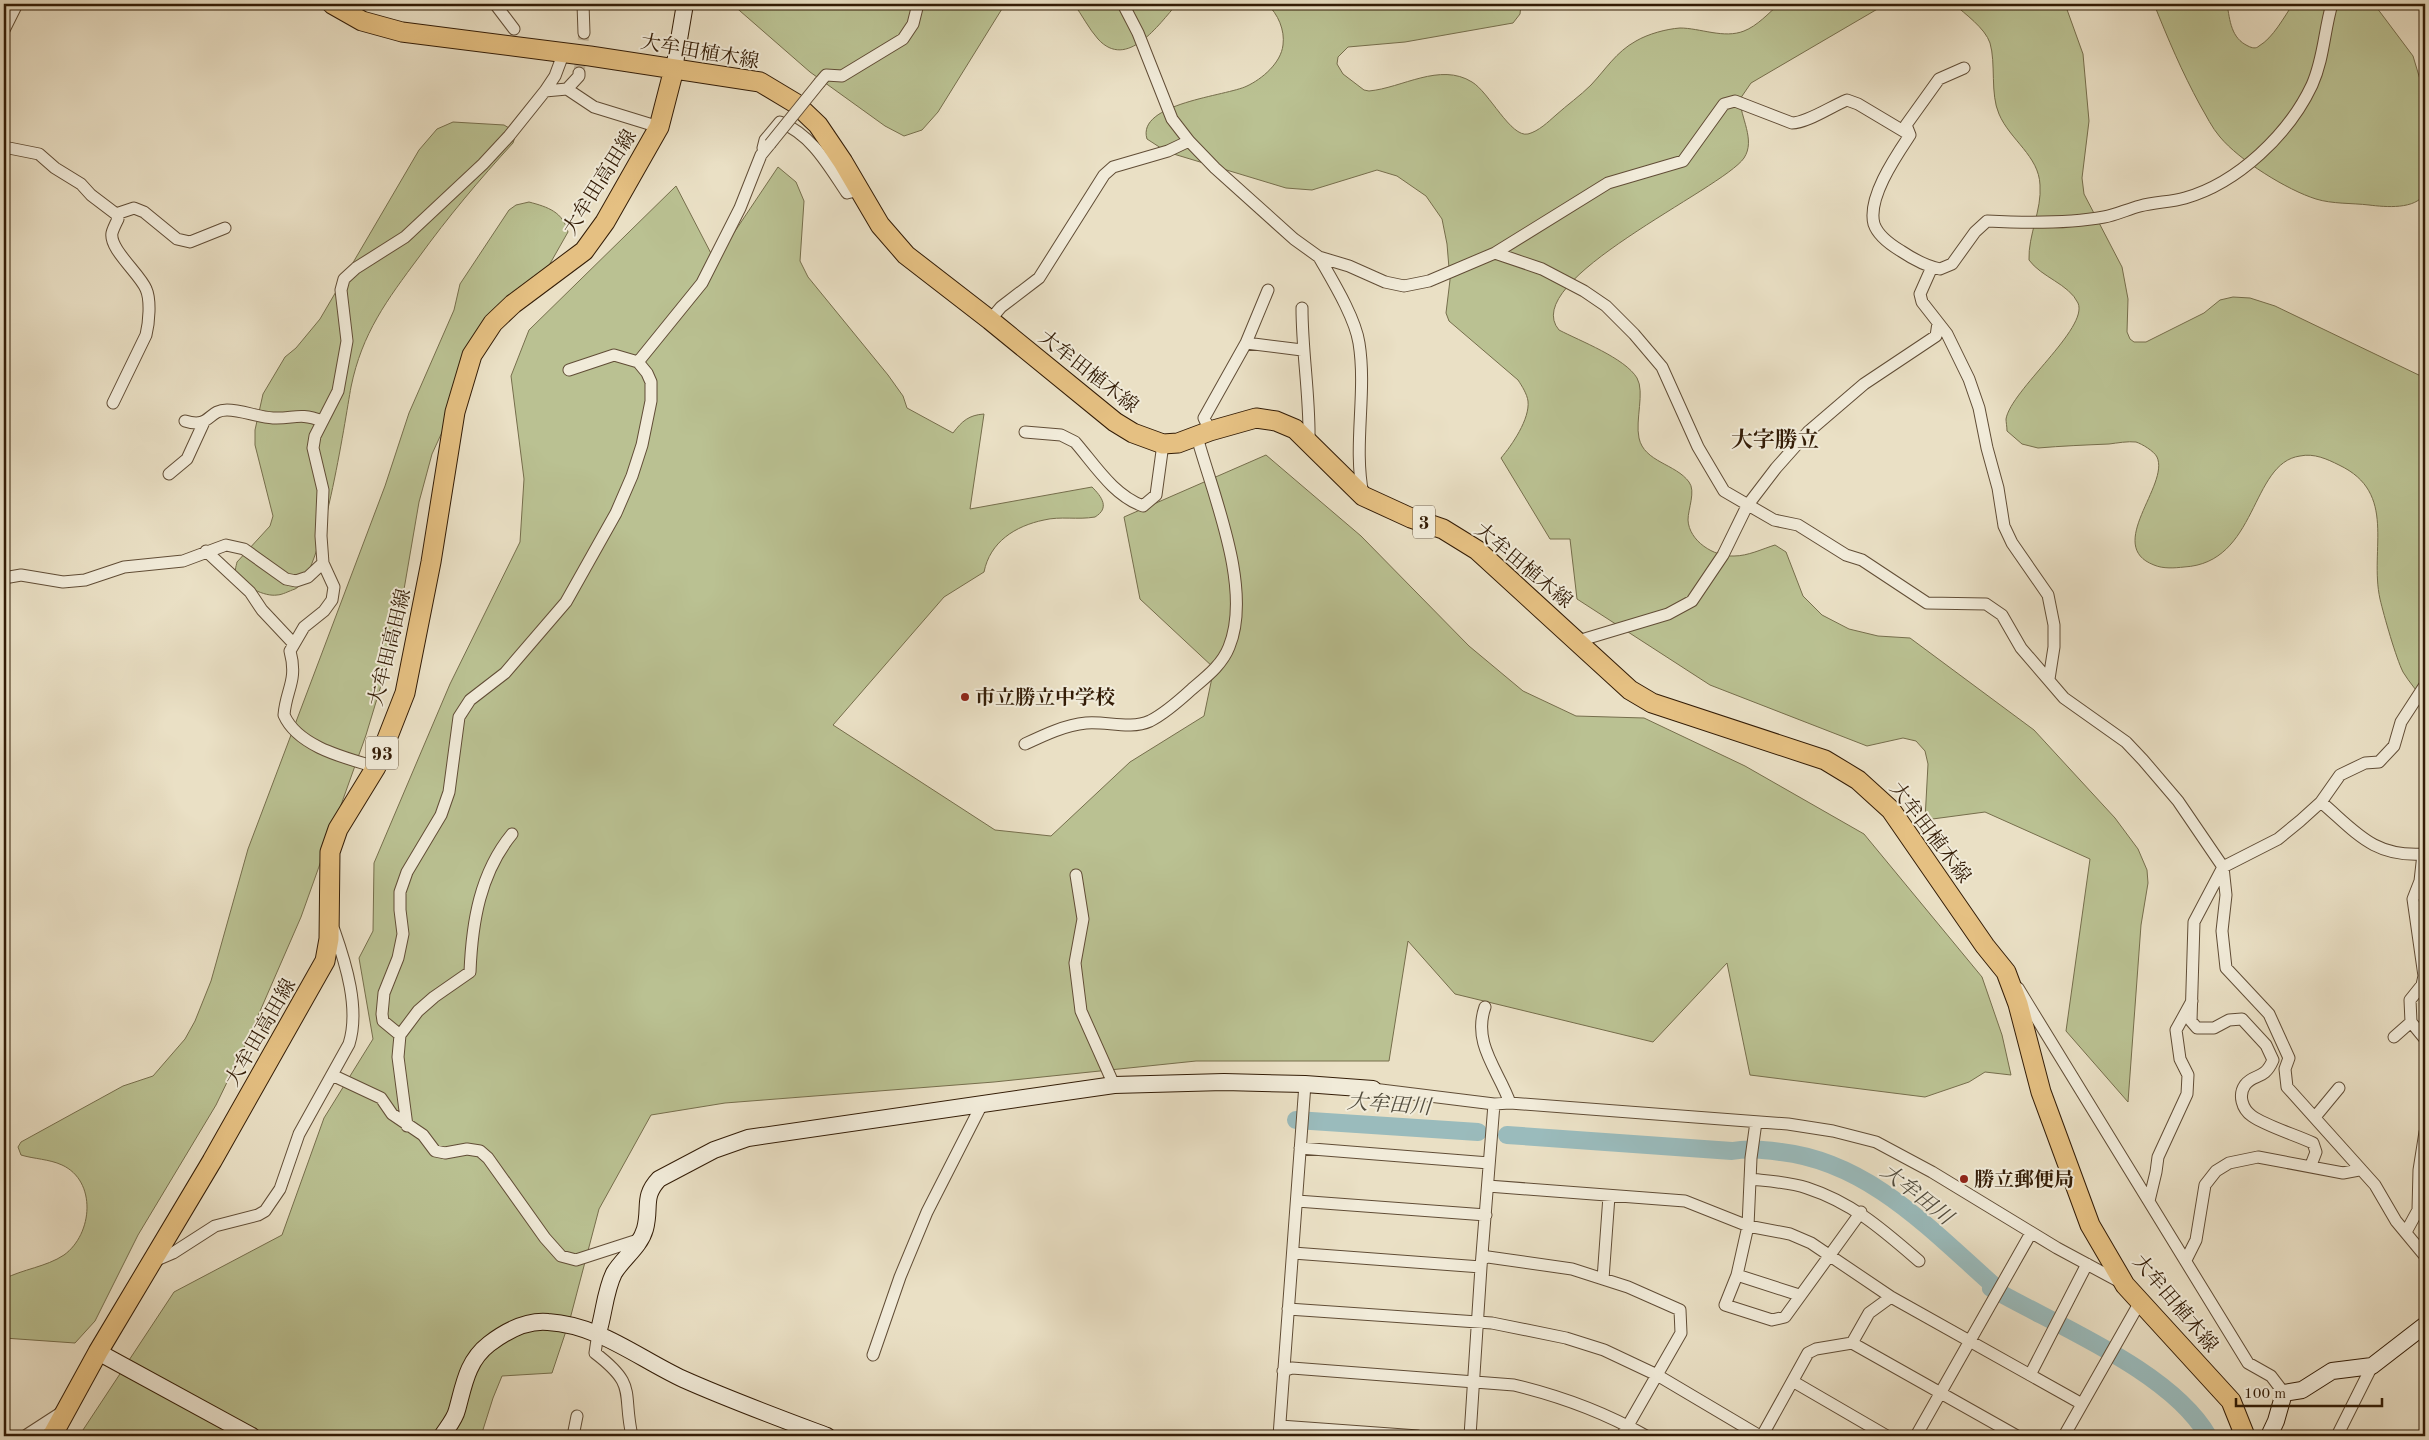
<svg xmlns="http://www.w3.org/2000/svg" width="2429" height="1440" viewBox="0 0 2429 1440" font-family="'Old Standard TT','Noto Serif JP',serif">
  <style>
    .green { fill: #bac192; stroke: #766e4c }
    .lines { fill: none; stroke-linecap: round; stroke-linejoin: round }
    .river { stroke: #9abbbc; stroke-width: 18 }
    .street-tunnel { stroke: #c5b99f; stroke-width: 11; stroke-dasharray: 11 5.5; stroke-linecap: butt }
    .street-casing { stroke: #614d36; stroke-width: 13 }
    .secondary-casing { stroke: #331c06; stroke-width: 18 }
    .primary-casing { stroke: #331c06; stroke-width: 21 }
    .street { stroke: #f1ebd9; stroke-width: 11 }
    .secondary { stroke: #f1ebd9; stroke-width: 16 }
    .primary { stroke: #e5c082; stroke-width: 19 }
    .street-bridge-casing { stroke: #614d36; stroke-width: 13; stroke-linecap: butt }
    .street-bridge { stroke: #f1ebd9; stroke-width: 11 }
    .poi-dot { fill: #8f2418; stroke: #f1ebd9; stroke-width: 2 }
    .labels { text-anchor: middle; stroke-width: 4; stroke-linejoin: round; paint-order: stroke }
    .shield { fill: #f1ebd9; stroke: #6c5a45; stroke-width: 1 }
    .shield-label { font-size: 19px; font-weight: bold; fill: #331c06 }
    .street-label { font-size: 20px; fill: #331c06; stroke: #f1ebd9 }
    .poi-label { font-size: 20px; font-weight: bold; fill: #331c06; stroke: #f1ebd9; text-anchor: start }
    .water-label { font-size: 21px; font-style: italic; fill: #524c3d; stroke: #f1ebd9 }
    .quarter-label { font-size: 22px; font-weight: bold; fill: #331c06; stroke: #f1ebd9 }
  </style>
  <rect width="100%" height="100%" fill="#eae0c5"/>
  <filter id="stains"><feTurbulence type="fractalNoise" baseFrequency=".004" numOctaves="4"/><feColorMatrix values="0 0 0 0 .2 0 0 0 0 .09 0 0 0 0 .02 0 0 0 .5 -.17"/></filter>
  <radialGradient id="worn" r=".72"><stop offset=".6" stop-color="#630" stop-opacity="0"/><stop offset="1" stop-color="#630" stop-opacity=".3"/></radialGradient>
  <path class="green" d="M 732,4 L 1005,4 L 938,112 L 922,130 L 904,136 L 885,126 L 810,72 Z
    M 1074,4 L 1177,4 C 1159,24 1127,71 1098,39 C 1089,29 1082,15 1074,4 Z
    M 1267,4 L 1521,4 L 1520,14 L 1513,23 L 1405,42 L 1348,47 L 1338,57 L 1337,64 L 1343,74 L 1364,90 L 1369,91 C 1402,88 1440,62 1472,82 C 1489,92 1511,138 1528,134 C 1539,131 1548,122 1556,115 C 1567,105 1580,96 1591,85 C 1606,69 1616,52 1636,41 C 1648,34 1666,29 1680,28 C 1700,28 1724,39 1744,31 C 1757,26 1769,13 1779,4 L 1886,4 L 1751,83 L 1740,99 C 1740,117 1756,140 1744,158 C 1723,189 1517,281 1559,330 C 1580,341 1625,358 1637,378 C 1645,392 1635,420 1639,438 C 1644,462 1676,464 1689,482 C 1696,491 1688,509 1688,520 C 1689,541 1714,557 1734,556 C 1748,556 1762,549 1775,545 L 1786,552 L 1803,596 L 1822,615 L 1849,629 L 1878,636 L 1910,638 L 2034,730 L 2115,818 L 2138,849 L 2147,870 L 2148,883 L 2141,925 L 2128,1102 L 2066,1031 L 2090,859 L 1985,812 L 1925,820 L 1928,764 L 1925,751 L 1916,741 L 1903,738 L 1867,746 L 1710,685 L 1577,599 L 1570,539 L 1550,539 L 1501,458 C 1512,445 1530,419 1528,401 C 1527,394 1522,386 1518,380 L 1449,321 L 1446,313 L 1450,280 L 1447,244 L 1442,219 L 1426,196 L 1397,176 L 1377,170 L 1312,190 L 1286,188 L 1167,152 L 1147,139 C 1136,103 1227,96 1247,86 C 1262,79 1281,63 1283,45 C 1285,30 1278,14 1267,4 Z
    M 1954,4 L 2065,4 L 2083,54 L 2089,121 L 2082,178 L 2084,194 L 2122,267 L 2128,299 L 2127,332 L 2130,339 L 2134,342 L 2146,342 L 2204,313 L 2220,300 L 2233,297 L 2250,298 L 2275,306 L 2425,378 L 2425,702 C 2418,692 2409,682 2403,672 C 2396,658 2384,616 2380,599 C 2369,549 2398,493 2339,465 C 2327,459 2314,453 2300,456 C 2250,463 2258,563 2184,567 C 2175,568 2163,569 2154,565 C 2104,546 2170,485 2157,457 C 2154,451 2142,444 2136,442 C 2128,441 2117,443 2109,444 C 2085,445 2061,446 2038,448 L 2022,444 L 2007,431 C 2007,427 2006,422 2006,419 C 2011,390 2089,328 2078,303 C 2069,284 2041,277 2029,260 C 2028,235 2042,210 2040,185 C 2039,156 2010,140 1999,114 C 1990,94 1996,63 1990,43 C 1985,28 1965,14 1954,4 Z
    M 2154,4 L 2227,4 C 2230,21 2231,38 2248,46 C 2252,48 2256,49 2259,46 C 2273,38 2284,17 2293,4 L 2374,4 L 2413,56 L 2425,96 L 2425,193 C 2416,210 2385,207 2369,205 C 2352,203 2332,204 2316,199 C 2287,190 2239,160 2220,137 C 2212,128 2206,115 2200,105 C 2182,72 2168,39 2154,4 Z
    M 453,122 L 504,125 L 509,128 L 515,137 L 513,143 C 479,180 448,217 419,257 C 387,300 362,333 351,387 C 345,420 322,577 295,589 C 289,591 282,595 277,595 C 265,597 243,586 237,576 C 234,571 236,567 237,562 L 270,526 L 273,516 L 255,445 L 255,430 L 263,394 L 285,357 L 296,348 L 320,319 L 419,150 L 437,129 Z
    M 778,167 L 796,182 L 804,201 L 800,261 L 808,277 L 888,375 L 903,396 L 907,408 L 953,433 C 962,421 969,415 984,414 L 970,509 L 1092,487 C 1102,497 1110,508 1095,517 C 1078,520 1060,516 1044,520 C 1015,526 990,542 984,572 L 944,597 L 833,725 L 995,830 L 1051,836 L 1130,762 L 1204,716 L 1214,668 L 1140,599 L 1124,517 L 1266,455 L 1361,536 L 1469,646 L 1523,691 L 1576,716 L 1644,718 L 1745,766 L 1864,834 L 1982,977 L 2002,1035 L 2011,1075 L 1985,1072 L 1969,1082 L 1925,1097 L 1750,1075 L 1727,963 L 1653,1042 L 1455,994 L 1408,941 L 1389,1061 L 1196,1061 L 994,1082 L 725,1103 L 651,1115 L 599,1209 L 570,1319 L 552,1373 L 502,1376 L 493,1398 L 481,1436 L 79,1436 L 174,1292 L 282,1235 L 324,1118 L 373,1039 L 359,958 L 373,931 L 374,863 L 450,684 L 520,542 L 524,479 L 511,376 L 529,330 L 676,186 L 715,261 Z
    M 529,202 C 548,207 563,212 568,232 L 535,290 L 500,326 L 454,406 L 432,454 L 419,502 L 396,636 L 366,735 L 301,917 L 247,1041 L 216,1105 L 138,1235 L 95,1321 L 75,1343 L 4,1338 L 4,1279 C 23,1269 46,1267 64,1255 C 93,1234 97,1181 62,1165 C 49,1159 34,1159 21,1155 L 18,1147 L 21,1142 L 123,1086 L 153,1076 L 185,1039 L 195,1021 L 211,981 L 248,849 L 385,486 L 409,413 L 454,310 L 460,284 L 509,210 L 516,205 Z"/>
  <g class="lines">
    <path class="river" d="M 4,10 L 8,4
      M 1296,1120 L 1478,1132
      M 1507,1135 L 1732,1151 C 1749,1148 1764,1150 1781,1152 C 1868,1162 1930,1229 1992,1284 L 1991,1288 C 2055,1325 2171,1371 2208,1436"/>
    <path class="street-tunnel" d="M 579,73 L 584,33"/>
    <g class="street-casing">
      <path id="street" d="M 495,4 L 514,29
        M 583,4 L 584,33
        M 1123,4 L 1138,33 L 1172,119 L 1189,141 L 1215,168 L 1294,239 L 1319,257 L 1349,266 L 1385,282 L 1404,286 L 1429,281 L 1495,253 L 1608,183 L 1683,161 L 1724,104 L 1735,101 L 1792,123 C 1807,123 1832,106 1847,100 L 1858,104 L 1910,135
        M 4,30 L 17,4
        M 820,82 L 826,75 L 842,76 L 903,39 L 913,24 L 918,4
        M 567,89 L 594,107 L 659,127
        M 545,91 L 567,89 L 579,76 L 579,73
        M 1910,135 C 1896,156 1867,198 1874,224 C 1878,236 1891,245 1901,251 C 1913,259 1925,266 1940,269 L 1952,264 L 1975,232 L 1987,221 C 2025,223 2066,224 2104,217 C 2116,215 2128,209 2140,206 C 2155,202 2171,202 2185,198 C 2238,183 2289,134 2312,85 C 2324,58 2324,31 2332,4
        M 1910,135 L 1906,125 L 1939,79 L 1964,68
        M 4,147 L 39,154 L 55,168 L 81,184 L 91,195 L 116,214 L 134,208 L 144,212 L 177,239 L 190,242 L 225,228
        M 763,148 L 765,140 L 780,122 C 812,135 828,165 847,193 L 860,190
        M 1495,253 L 1542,269 L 1584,291 L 1606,306 L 1634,334 L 1662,367 L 1698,447 L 1724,491 L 1774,520 L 1798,525 L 1846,555 L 1862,560 L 1927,603 L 1986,604 L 2002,615 L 2021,648 L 2064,698 L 2126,742 L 2143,760 L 2178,801 L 2223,867 L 2194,922 L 2191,1021 L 2197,1028 L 2214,1028 L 2229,1020 L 2242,1019 L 2266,1045 L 2273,1060 C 2264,1081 2254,1073 2245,1085 C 2238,1095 2242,1109 2252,1116 C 2266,1126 2296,1135 2313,1143 L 2316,1152 L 2311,1165
        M 1319,257 C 1332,280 1355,317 1359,343 C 1367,393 1353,445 1363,495
        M 1932,267 L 1920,294 L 1922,302 L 1947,334 L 1969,379 L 1979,408 L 1987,448 L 1998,488 L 2004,526 L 2012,543 L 2048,595 L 2054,625 L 2054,647 L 2049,679
        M 1302,308 C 1302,353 1310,397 1309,441
        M 990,320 L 1001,307 L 1039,278 L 1104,175 L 1113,167 L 1168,151 L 1189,141
        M 1246,343 L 1302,350
        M 638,362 L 702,283 L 740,208 L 761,155 L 770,144
        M 113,403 L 146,335 C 149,323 151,300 146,289 C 140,274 109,249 112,233 C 113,229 116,223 118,219 L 116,214
        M 185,421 C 211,429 207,410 227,410 C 242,410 257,417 273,418 C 294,419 299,412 322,421
        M 1210,431 L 1204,418 L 1246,343 L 1268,290
        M 1025,432 L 1061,435 L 1075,442 C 1095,465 1113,495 1143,506 L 1156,495 L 1163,444
        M 169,474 L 187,459 L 204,422
        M 206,551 L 250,592 L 262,610 L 293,643
        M 4,578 L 21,575 L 63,582 L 85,580 L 124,567 L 183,561 L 226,545 L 244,549 L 286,579 L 296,581 L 308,577 L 323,563
        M 1578,641 L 1668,614 L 1692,601 L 1723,555 L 1747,506 L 1776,468 L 1808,432 L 1864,384 L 1936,336 L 1938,323
        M 2425,685 L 2401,722 L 2394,746 L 2379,762 L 2365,763 L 2340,775 L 2321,802 L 2300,821 L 2278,839 L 2223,867 L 2226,895 L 2222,931 L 2226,968 L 2269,1014 L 2289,1058 L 2285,1069 L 2287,1087 L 2375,1185 L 2396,1221 L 2425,1256
        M 1025,744 C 1044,735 1065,725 1086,723 C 1107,721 1130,730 1150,721 C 1164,714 1180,700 1192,689 C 1206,677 1222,665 1229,647 C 1253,589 1213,495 1197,437
        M 376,767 C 346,758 298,747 284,715 C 286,689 298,681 290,651 L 304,627 L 324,611 L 332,600 L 334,587 L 323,563 L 321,536 L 323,490 L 313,448 L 315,436 L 338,391 L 347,341 L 341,290 L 344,279 L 356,268 L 405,237 L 483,164 L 509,136 L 545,91 L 555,76 L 564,52
        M 2321,802 C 2356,832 2373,857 2423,854 L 2425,856
        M 2425,850 L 2423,854 L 2420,881 L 2413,899 L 2424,976 L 2422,985 L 2410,1000 L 2411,1022 L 2425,1039
        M 1076,875 L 1083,919 L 1075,963 L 1081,1011 L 1114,1085
        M 2018,988 L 2248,1363 L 2271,1376 L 2284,1393
        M 1485,1007 C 1472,1044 1499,1071 1510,1103
        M 400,1035 L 383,1021 L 382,1014 L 384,993 L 398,958 L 403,934 L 400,910 L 400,892 L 407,872 L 441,815 L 449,792 L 459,717 L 470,700 L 505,673 L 566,602 L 616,513 L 632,476 L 642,445 L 651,401 L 651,382 L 647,373 L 638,362 L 614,355 L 569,370
        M 2394,1037 L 2411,1022
        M 332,1075 L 381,1098 L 392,1114 L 423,1135 L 435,1151 L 445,1153 L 467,1149 L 480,1151 L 488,1158 L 545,1238 L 561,1256 L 576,1260 L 641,1239
        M 1373,1089 L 1494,1104 L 1510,1103 L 1788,1124 L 1833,1131 L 1876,1142 L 1932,1172 L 2057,1248 L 2122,1283
        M 2315,1117 L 2339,1088
        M 1756,1122 L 1751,1158 L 1748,1226 L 1737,1275 L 1725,1305 L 1772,1320 L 1785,1317 L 1861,1212
        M 407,1126 L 398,1057 L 400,1035 L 418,1011 L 434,997 L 470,972 C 472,922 480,873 512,834
        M 1300,1148 L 1489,1163
        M 1750,1179 C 1768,1181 1789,1182 1807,1188 C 1853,1203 1883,1230 1919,1261
        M 1488,1186 L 1685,1201 L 1748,1226 L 1790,1234 L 1811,1243 L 1891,1297 L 2082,1404
        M 1297,1201 L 1486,1215
        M 2149,1201 L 2156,1172 L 2158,1157 L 2187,1094 L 2188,1075 L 2180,1059 L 2176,1030 L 2192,1001
        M 2406,1232 L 2418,1210 L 2419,1170 L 2425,1132
        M 1293,1253 L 1481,1267 L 1494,1104
        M 1482,1259 L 1488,1257 L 1572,1269 L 1628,1287 L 1680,1310 L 1681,1333 L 1622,1436
        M 2186,1260 L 2196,1240 L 2205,1185 L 2216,1171 L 2229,1163 L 2258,1157 L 2343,1173 L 2359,1170
        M 152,1262 L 173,1253 L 215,1226 L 258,1215 L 265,1211 L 280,1189 L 299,1134 L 349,1044 C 360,1009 346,964 334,930
        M 1737,1275 L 1799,1295
        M 1603,1279 L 1609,1196
        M 1288,1309 L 1492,1323 L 1566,1338 L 1604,1350 L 1657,1375 L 1760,1436
        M 598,1333 L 595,1353 C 638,1386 622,1391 632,1436
        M 1852,1343 L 1869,1313 L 1891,1297
        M 873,1355 L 900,1277 L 927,1212 L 981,1106
        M 1283,1371 L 1292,1368 L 1514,1385 C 1560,1396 1604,1412 1646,1436
        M 2030,1375 L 2087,1264
        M 1794,1382 L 1887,1436
        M 1280,1426 L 1418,1436
        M 25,1436 L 62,1412
        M 573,1436 L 577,1416
        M 1279,1436 L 1305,1084
        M 1470,1436 L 1481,1267
        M 1762,1436 L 1808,1353 L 1816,1349 L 1852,1343 L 2017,1436
        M 1916,1436 L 2031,1233
        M 2064,1436 L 2140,1302
        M 2337,1436 L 2372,1366"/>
    </g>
    <g class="secondary-casing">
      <path id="secondary" d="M 674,69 L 685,4
        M 598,1333 C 604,1314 605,1291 614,1273 C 623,1258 640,1247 645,1229 C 651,1207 642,1197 659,1179 L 714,1150 L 748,1138 L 1114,1085 L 1224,1082 L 1305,1084 L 1373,1089
        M 98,1352 L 252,1436
        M 442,1436 C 447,1428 455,1419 457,1410 C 464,1385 467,1361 489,1344 C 506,1331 527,1320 548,1322 C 599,1325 638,1358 683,1379 C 730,1400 779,1418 827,1436
        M 2269,1436 L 2276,1421 L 2284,1393 L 2302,1390 L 2332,1371 L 2372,1366 L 2425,1325"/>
    </g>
    <g class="primary-casing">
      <path id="primary" d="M 332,4 L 362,21 L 402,32 L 590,56 L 760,82 L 795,103 L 818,125 L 843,162 L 880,225 L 906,255 L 990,320 L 1115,422 L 1133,433 L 1163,444 L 1178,443 L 1210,431 L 1256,418 L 1276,421 L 1295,429 L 1363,496 L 1411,518 L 1443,529 L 1477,550 L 1630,690 L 1652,703 L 1825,760 L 1858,780 L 1891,810 L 1985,946 L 2006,972 L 2018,1004 L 2041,1092 L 2090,1225 L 2125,1285 L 2231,1401 L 2245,1436
        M 52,1436 L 98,1352 L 212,1161 L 325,961 L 329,939 L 330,852 L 338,829 L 376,767 L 405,693 L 431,562 L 455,412 L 472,355 L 493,323 L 513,304 L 584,251 L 605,222 L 659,127 L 674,69"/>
    </g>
    <use href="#street" class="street"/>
    <use href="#secondary" class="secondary"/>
    <use href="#primary" class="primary"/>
    <g class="street-bridge-casing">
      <path id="street-bridge" d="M 770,144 L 820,82"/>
    </g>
    <use href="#street-bridge" class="street-bridge"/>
  </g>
  <g class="poi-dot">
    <circle cx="965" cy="697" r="5"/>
    <circle cx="1964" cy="1179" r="5"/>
  </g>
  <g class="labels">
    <g class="shield">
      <rect x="1413" y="505.5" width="22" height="33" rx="4"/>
      <rect x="366" y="736.5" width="32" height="33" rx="4"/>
    </g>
    <g class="shield-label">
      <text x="1424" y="529">3</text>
      <text x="382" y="760">93</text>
    </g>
    <g class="street-label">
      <text transform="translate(700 51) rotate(10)" y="7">大牟田植木線</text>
      <text transform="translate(599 182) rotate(-58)" y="7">大牟田高田線</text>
      <text transform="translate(1089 371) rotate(38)" y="7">大牟田植木線</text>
      <text transform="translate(1524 565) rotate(40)" y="7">大牟田植木線</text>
      <text transform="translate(389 647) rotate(-76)" y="7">大牟田高田線</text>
      <text transform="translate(1931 832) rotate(53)" y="7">大牟田植木線</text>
      <text transform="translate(260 1032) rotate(-60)" y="7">大牟田高田線</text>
      <text transform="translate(2176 1303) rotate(50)" y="7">大牟田植木線</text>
    </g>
    <g class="poi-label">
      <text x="975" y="704">市立勝立中学校</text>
      <text x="1974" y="1186">勝立郵便局</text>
    </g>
    <g class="water-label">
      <text transform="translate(1389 1104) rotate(4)" y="7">大牟田川</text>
      <text transform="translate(1917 1194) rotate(38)" y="7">大牟田川</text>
    </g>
    <g class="quarter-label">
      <text x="1775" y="447">大字勝立</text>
    </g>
  </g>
  <rect width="2429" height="1440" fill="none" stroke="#eae0c5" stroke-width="20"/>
  <rect x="5" y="5" width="2419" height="1430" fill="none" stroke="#331c06" stroke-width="2.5"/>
  <rect x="10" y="10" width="2409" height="1420" fill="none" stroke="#331c06"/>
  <path d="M2236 1398v8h146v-8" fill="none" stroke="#331c06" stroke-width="2.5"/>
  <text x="2244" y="1398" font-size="15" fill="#331c06" stroke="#f1ebd9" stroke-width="4" paint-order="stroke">100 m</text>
  <rect width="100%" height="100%" filter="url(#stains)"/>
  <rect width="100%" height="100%" fill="url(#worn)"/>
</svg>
